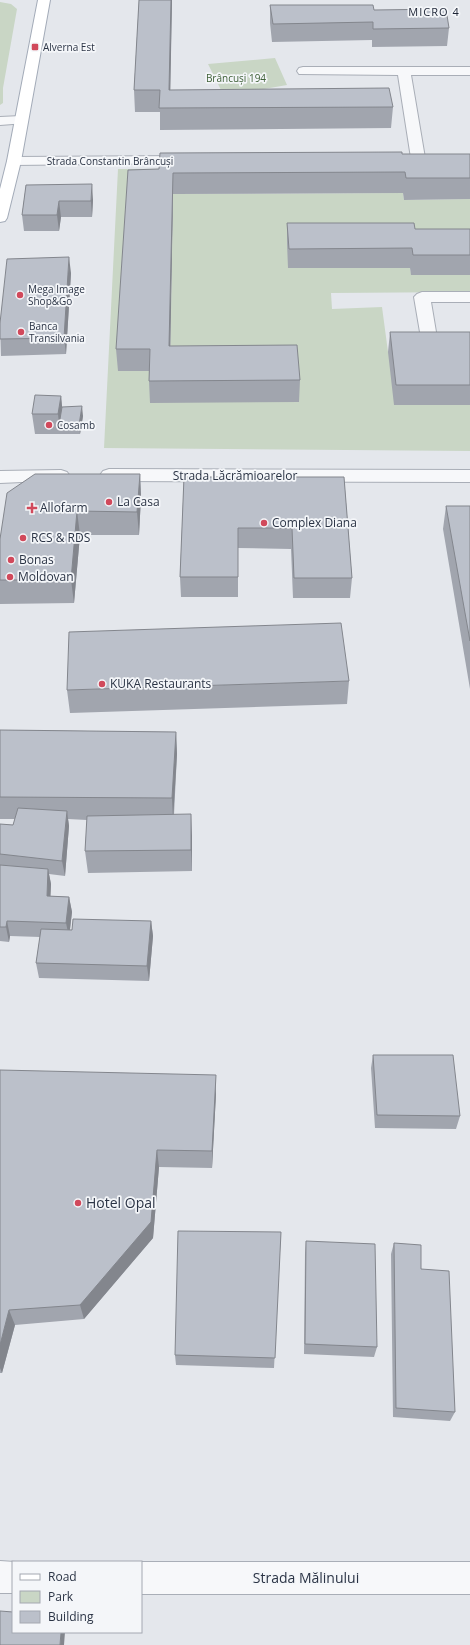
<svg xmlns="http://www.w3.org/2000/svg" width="470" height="1645" viewBox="0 0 470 1645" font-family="'Open Sans',sans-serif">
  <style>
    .green { fill: #c9d6c5 }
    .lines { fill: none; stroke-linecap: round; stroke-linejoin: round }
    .minor-casing { stroke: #a9aeb7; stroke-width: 2 }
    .major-casing { stroke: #a3abb8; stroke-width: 2 }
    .minor { fill: #f7f8fa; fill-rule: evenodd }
    .major { fill: #fff; fill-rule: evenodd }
    .wall { fill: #a1a5ae }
    .shaded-wall { fill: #83868d }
    .building { fill: #bbc0ca; stroke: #83868d }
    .poi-dot { fill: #d1495b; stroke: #f4f6f9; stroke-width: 1.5 }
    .labels { text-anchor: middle; stroke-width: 3.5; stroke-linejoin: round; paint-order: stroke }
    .far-poi-label { font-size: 10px; fill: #2b3445; stroke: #f4f6f9; text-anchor: start }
    .far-park-label { font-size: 10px; fill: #3f6138; stroke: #f4f6f9 }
    .far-street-label { font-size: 10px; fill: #2b3445; stroke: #f4f6f9 }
    .far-neighbourhood-label { font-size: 11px; letter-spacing: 1px; fill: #1d2536; stroke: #f4f6f9 }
    .street-label { font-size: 12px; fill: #2b3445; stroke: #f4f6f9 }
    .poi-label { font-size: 12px; fill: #2b3445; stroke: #f4f6f9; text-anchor: start }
    .near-poi-label { font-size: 14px; fill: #2b3445; stroke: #f4f6f9; text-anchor: start }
    .near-street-label { font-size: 14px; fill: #2b3445; stroke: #f4f6f9 }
  </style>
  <rect width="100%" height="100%" fill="#e4e7ec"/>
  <path class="green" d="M 0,2 L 11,4 L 17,9 L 3,88 L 3,103 L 0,105 Z
    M 275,58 L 287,85 L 224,96 L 208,64 Z
    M 470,168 L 161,174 L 118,371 L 151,371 L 170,368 L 173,194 L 403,193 L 404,200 L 470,199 L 470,249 L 410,268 L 411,274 L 470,275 L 470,292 L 331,293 L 332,309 L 382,307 L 388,352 L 470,405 L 470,451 L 104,448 L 118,169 Z"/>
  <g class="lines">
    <g class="minor-casing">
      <path id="minor" d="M 303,67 L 470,67 L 470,75 L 411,75 L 425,158 L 423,161 L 413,161 L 411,158 L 398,75 L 299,74 L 297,71 L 299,68 Z
        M 21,116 L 26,117 L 28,120 L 26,123 L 0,125 L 0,117 Z
        M 188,156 L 193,157 L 195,160 L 193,163 L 14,165 L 9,164 L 7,161 L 9,158 L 14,157 Z
        M 422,292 L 470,292 L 470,302 L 431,302 L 437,338 L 435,341 L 423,341 L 421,338 L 414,297 L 417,294 Z
        M 109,469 L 470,470 L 470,482 L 109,481 L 103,479 L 100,475 L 103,471 Z
        M 61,470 L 67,472 L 70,476 L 67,480 L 0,483 L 0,471 Z
        M 0,1561 L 15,1562 L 13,1562 L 13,1593 L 0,1593 Z
        M 141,1562 L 470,1562 L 470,1594 L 141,1594 Z"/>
    </g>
    <g class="major-casing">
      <path id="major" d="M 38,0 L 50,0 L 21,161 L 7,218 L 5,221 L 0,222 L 0,189 L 7,161 Z"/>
    </g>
    <use href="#minor" class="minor"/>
    <use href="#major" class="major"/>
  </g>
  <path class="wall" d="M 139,0 L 172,0 L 170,90 L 393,107 L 391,128 L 160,130 L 160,112 L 135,112 L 134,90 Z
    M 270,5 L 374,10 L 449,28 L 447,46 L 372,47 L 372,40 L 272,42 L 270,23 Z
    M 402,154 L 470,154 L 470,199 L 404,200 L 403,193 L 173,194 L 170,346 L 300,380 L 299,402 L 150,403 L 149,381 L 149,371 L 118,371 L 116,349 L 159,169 Z
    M 26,185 L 93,200 L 92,217 L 61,217 L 59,231 L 24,231 L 22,215 Z
    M 287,223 L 415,229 L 470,229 L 470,275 L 411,275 L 410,268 L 288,268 L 287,243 Z
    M 71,273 L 66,354 L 1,356 L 0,323 Z
    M 390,332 L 470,332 L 470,405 L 394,405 L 388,352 Z
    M 61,396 L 62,407 L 83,416 L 80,434 L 35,434 L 32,414 Z
    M 140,474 L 141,497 L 139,535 L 80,535 L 74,603 L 0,604 L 0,539 Z
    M 184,477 L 344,477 L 352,578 L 350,598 L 293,598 L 291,549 L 238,548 L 238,597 L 181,597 L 180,577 Z
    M 446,506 L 470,506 L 470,689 L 443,529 Z
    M 349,681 L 347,704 L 70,713 L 67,690 Z
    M 0,730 L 176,732 L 177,754 L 174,815 L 192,836 L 192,871 L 88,873 L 85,851 L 87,820 L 68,819 L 69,826 L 65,876 L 49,874 L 51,884 L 50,896 L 69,897 L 72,912 L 70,930 L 151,921 L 153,936 L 149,981 L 39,978 L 36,963 L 40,937 L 10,936 L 9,942 L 0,941 L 0,824 L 13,825 L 15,819 L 0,819 Z
    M 373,1055 L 460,1116 L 456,1129 L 375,1128 L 371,1068 Z
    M 0,1070 L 216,1094 L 212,1168 L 159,1167 L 153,1238 L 84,1319 L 15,1325 L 2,1373 L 0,1373 Z
    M 281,1232 L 274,1368 L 176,1365 L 175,1355 Z
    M 306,1241 L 377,1347 L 374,1357 L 304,1354 L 305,1253 Z
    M 394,1243 L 421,1269 L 455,1412 L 450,1421 L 393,1417 L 391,1254 Z"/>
  <path class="shaded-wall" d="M 171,0 L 172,0 L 170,108 L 169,90 Z
    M 173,173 L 173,194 L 170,368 L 169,346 Z
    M 92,184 L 93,200 L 92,217 L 91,201 Z
    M 59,201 L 61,217 L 59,231 L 57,215 Z
    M 69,257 L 71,273 L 66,354 L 64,338 Z
    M 61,396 L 63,416 L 59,425 L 60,434 L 58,414 Z
    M 82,406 L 83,416 L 80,434 L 79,425 Z
    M 140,474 L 141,497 L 139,535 L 137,512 Z
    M 77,511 L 80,535 L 74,603 L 71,580 Z
    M 176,732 L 177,754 L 173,820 L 172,798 Z
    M 67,811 L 69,826 L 65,876 L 62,861 Z
    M 191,814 L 192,836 L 192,871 L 191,850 Z
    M 48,869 L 51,884 L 50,911 L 47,896 Z
    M 69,897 L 72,912 L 69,937 L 66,923 Z
    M 7,921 L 10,936 L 9,942 L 6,927 Z
    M 151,921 L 153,936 L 149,981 L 147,966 Z
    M 216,1075 L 216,1094 L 212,1168 L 212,1151 Z
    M 157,1150 L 159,1167 L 153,1238 L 84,1319 L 80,1305 Z
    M 9,1310 L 15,1325 L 2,1373 L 0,1368 L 0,1345 Z
    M 61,1632 L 65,1632 L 64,1645 L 60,1645 Z"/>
  <path class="building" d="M 139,0 L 171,0 L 169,90 L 389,88 L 393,107 L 159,108 L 160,90 L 134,90 Z
    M 270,5 L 373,5 L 374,10 L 446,9 L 449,28 L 373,29 L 373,22 L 273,24 Z
    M 402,152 L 402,154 L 470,154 L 470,178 L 406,178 L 405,172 L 173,173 L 169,346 L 297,345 L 300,380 L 149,381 L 150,349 L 116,349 L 128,170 L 159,169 L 160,153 Z
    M 92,184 L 91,201 L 59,201 L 57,215 L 22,215 L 26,185 Z
    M 287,223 L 414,223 L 415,229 L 470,229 L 470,255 L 413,255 L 412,248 L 289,249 Z
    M 69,257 L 64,338 L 0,339 L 0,323 L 7,259 Z
    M 390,332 L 470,332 L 470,385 L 396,385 Z
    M 35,395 L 61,396 L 58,414 L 32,414 Z
    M 82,406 L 79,425 L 59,425 L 62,407 Z
    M 35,474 L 140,474 L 137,512 L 77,511 L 71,580 L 0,580 L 0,539 L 7,493 Z
    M 184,477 L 344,477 L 352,578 L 294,578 L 292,528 L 238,528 L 238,577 L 180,577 Z
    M 446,506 L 470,506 L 470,641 Z
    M 341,623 L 349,681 L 67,690 L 69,632 Z
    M 0,730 L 176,732 L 172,798 L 0,797 Z
    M 18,808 L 67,811 L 62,861 L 0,854 L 0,824 L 13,825 Z
    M 191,814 L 191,850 L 85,851 L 87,816 Z
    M 0,865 L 48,869 L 47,896 L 69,897 L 66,923 L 7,921 L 6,927 L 0,927 Z
    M 73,919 L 151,921 L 147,966 L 36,963 L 41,929 L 72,930 Z
    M 373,1055 L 453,1055 L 460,1116 L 377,1115 Z
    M 0,1070 L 216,1075 L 212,1151 L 157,1150 L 151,1222 L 80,1305 L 9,1310 L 0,1345 Z
    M 178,1231 L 281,1232 L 275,1358 L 175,1355 Z
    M 306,1241 L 375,1244 L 377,1347 L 305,1344 Z
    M 394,1243 L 421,1245 L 421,1269 L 449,1271 L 455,1412 L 396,1408 Z
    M 0,1611 L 13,1612 L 13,1632 L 61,1632 L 60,1645 L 0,1645 Z"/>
  <g class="poi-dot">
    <rect x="31" y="43" width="8" height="8" rx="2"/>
    <circle cx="20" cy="295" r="4"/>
    <circle cx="21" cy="332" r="4"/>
    <circle cx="49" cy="425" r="4"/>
    <circle cx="109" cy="502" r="4"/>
    <path d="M30 502h4v4h4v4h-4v4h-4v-4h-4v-4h4z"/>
    <circle cx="264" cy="523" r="4"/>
    <circle cx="23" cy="538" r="4"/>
    <circle cx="11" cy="560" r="4"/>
    <circle cx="10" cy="577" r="4"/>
    <circle cx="102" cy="684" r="4"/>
    <circle cx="78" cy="1203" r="4"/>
  </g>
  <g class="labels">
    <g class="far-poi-label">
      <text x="43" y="51">Alverna Est</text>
      <text x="28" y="293">Mega Image<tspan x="28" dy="12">Shop&amp;Go</tspan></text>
      <text x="29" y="330">Banca<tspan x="29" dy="12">Transilvania</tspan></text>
      <text x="57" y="429">Cosamb</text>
    </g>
    <g class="far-park-label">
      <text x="236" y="82">Brâncuși 194</text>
    </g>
    <g class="far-street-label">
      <text x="110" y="165">Strada Constantin Brâncuși</text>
    </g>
    <g class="far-neighbourhood-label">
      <text x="434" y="16">MICRO 4</text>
    </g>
    <g class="street-label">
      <text x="235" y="480">Strada Lăcrămioarelor</text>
    </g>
    <g class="poi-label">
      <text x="117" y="506">La Casa</text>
      <text x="40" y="512">Allofarm</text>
      <text x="272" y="527">Complex Diana</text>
      <text x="31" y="542">RCS &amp; RDS</text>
      <text x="19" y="564">Bonas</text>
      <text x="18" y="581">Moldovan</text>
      <text x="110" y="688">KUKA Restaurants</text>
    </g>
    <g class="near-poi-label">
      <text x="86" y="1208">Hotel Opal</text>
    </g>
    <g class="near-street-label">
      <text x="306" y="1583">Strada Mălinului</text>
    </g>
  </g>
  <rect x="12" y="1561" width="130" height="72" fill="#f4f6f9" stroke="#a4a8b1"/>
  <rect x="20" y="1574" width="20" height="6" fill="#ffffff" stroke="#a4a8b1"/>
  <text x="48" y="1581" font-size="12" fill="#2b3445">Road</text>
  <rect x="20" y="1591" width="20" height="12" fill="#c9d6c5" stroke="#a4a8b1"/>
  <text x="48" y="1601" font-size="12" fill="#2b3445">Park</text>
  <rect x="20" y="1611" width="20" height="12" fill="#bbc0ca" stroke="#a4a8b1"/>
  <text x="48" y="1621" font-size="12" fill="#2b3445">Building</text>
</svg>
